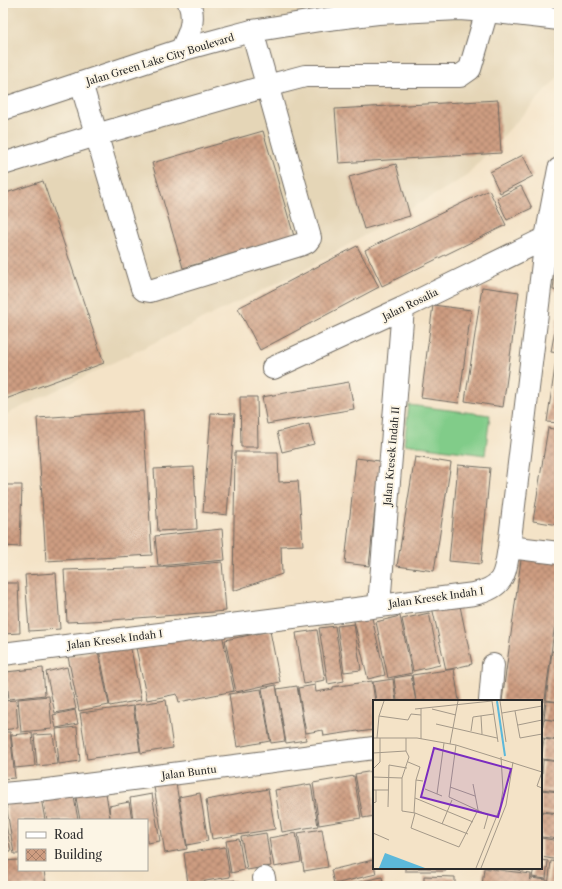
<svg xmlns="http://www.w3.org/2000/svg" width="562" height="889" viewBox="0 0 562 889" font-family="'Libre Caslon Text',serif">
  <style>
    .built { fill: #e5d6b7 }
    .garden { fill: #81cc89; stroke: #567c5a }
    .building { fill: url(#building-cross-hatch) }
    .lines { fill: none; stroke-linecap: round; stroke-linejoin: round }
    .minor-casing { stroke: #716b62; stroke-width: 24 }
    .major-casing { stroke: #716b62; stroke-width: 24 }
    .minor { stroke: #fff; stroke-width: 22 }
    .major { stroke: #fff; stroke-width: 22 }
    .labels { text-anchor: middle; stroke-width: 4; stroke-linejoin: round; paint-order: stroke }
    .street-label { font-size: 10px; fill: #2b2b2b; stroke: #fcf5e5 }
    .inset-river { fill: none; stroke: #5cb8da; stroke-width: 2 }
    .inset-road { fill: none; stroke: #a49989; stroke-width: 1 }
    .view { fill: #7b2cbf; fill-opacity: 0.15; stroke: #7b2cbf; stroke-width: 2 }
    .inset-edge { fill: none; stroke: #2b2b2b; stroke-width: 2 }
  </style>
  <defs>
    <pattern id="building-cross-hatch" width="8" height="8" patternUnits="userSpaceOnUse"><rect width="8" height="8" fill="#ce9d81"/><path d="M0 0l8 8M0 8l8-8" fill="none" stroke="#a7806a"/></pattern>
  </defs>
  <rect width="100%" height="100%" fill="#fcf5e5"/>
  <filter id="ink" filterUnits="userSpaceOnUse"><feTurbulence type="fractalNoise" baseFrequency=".025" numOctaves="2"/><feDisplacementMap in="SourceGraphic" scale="8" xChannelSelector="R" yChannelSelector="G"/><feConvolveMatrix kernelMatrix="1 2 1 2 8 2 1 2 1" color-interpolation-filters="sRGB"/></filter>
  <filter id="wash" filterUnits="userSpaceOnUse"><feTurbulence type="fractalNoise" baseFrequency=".012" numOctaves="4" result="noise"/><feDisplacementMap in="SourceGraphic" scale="16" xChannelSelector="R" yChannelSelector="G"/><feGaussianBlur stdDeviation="0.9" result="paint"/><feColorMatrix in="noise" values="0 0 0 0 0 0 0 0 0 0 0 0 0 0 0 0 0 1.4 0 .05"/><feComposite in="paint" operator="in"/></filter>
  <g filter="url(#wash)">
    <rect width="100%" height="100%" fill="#f4e3c7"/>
    <path class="built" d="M 3,3 L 559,3 L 559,76 L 465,177 L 308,268 L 3,416 Z"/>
    <path class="garden" d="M 409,405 L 490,415 L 485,455 L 404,444 Z"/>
    <g id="blocks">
      <path class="building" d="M 498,100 L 501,153 L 339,163 L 335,109 Z
        M 263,131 L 294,236 L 183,268 L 152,163 Z
        M 523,155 L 533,176 L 500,193 L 490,172 Z
        M 396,164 L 410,216 L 364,229 L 349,177 Z
        M 43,181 L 104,363 L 3,400 L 3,194 Z
        M 521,186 L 532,208 L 507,220 L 497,198 Z
        M 489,190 L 506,225 L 382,286 L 365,250 Z
        M 357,246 L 379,287 L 260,350 L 238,308 Z
        M 558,249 L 559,249 L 559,291 L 553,290 Z
        M 482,287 L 519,292 L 503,407 L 465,401 Z
        M 433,305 L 471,310 L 459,403 L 421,398 Z
        M 557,318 L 559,318 L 559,353 L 551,352 Z
        M 556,360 L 559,360 L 559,423 L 547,422 Z
        M 349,382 L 354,409 L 267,424 L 262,397 Z
        M 240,397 L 257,397 L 258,447 L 241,447 Z
        M 143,411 L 152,555 L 46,561 L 37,418 Z
        M 211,413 L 235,414 L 227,515 L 203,512 Z
        M 309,424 L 314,444 L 282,452 L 277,432 Z
        M 548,428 L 559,430 L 559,525 L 533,521 Z
        M 235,452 L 278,452 L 279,482 L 298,481 L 303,545 L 281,546 L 282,574 L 233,591 Z
        M 415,457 L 451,463 L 434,571 L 397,566 Z
        M 356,458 L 380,461 L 369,566 L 345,563 Z
        M 458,465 L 490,468 L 481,564 L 449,561 Z
        M 194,467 L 197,529 L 158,531 L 154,469 Z
        M 3,485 L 22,485 L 20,547 L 3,546 Z
        M 222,529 L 225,560 L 158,566 L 155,536 Z
        M 522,552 L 559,557 L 559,592 L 542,723 L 541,701 L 502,701 Z
        M 222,562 L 226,611 L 112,620 L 67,622 L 64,570 L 165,567 Z
        M 56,573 L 60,629 L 29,631 L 25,575 Z
        M 3,583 L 18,583 L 20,633 L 3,634 Z
        M 459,601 L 472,664 L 446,670 L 432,607 Z
        M 370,609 L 385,675 L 368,679 L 352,613 Z
        M 429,613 L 440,665 L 413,671 L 402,619 Z
        M 400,616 L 412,673 L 388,678 L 376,622 Z
        M 354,624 L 361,670 L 344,672 L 337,626 Z
        M 335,626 L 344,681 L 328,684 L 319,628 Z
        M 556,628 L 559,629 L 559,651 L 554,651 Z
        M 221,629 L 234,691 L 179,702 L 177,694 L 147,700 L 136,648 Z
        M 317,630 L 325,680 L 304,684 L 296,633 Z
        M 270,631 L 280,682 L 236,692 L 225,640 Z
        M 129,639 L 141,700 L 110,706 L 98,645 Z
        M 98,651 L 109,705 L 79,711 L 68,657 Z
        M 552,651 L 559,652 L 559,702 L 546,700 Z
        M 67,667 L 76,709 L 55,713 L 46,672 Z
        M 3,668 L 4,668 L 7,699 L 3,699 Z
        M 43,668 L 45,695 L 9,699 L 6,672 Z
        M 454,669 L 459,701 L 416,701 L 412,675 Z
        M 411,675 L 416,701 L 397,701 L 394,678 Z
        M 393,679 L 396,701 L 376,701 L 373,682 Z
        M 372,681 L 375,701 L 374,730 L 359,732 L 358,731 L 324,736 L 323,730 L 306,733 L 298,688 L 315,685 L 316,692 L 333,689 L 333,687 Z
        M 276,685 L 285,741 L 271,743 L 262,688 Z
        M 297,686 L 306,740 L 286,743 L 277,689 Z
        M 261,689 L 270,741 L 237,747 L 229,694 Z
        M 49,696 L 52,729 L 21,732 L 18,699 Z
        M 16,700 L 18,728 L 3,730 L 3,701 Z
        M 166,700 L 173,748 L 141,753 L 134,705 Z
        M 546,701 L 559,702 L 559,721 L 544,719 Z
        M 133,706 L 140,751 L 87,759 L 80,713 Z
        M 75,710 L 78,724 L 56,728 L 53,715 Z
        M 544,719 L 559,721 L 559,740 L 541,738 Z
        M 77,727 L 80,761 L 59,764 L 56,729 Z
        M 3,732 L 10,732 L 15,778 L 3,779 Z
        M 32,733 L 35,766 L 15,768 L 11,735 Z
        M 53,734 L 57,764 L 37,766 L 34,735 Z
        M 544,739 L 559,741 L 559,761 L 541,759 Z
        M 543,760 L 559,762 L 559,791 L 541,789 Z
        M 374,771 L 374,816 L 363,818 L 355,774 Z
        M 354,776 L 361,818 L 319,825 L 313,783 Z
        M 175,778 L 187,849 L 165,853 L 153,781 Z
        M 311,784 L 318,826 L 282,832 L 275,790 Z
        M 105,787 L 110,818 L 109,806 L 129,802 L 132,820 L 80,820 L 75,792 Z
        M 268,789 L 275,829 L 212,839 L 206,800 Z
        M 541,790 L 559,792 L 559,813 L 541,811 Z
        M 73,791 L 78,820 L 47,820 L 43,796 Z
        M 200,793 L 208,841 L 187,845 L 179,797 Z
        M 152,794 L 160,841 L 147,843 L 147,820 L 133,820 L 130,798 Z
        M 41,798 L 45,820 L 19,820 L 19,854 L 14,854 L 6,804 Z
        M 3,808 L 11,851 L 3,852 Z
        M 541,812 L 559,814 L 559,839 L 541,837 Z
        M 322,829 L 328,867 L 304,871 L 298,833 Z
        M 266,833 L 271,866 L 247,870 L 241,837 Z
        M 296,833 L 301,862 L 274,867 L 269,838 Z
        M 541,838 L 559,841 L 559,860 L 541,857 Z
        M 239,839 L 244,870 L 231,873 L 226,841 Z
        M 225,847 L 230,877 L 188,884 L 184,853 Z
        M 19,860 L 19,870 L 44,870 L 46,886 L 3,886 L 3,861 Z
        M 373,860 L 376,874 L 334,884 L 331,870 Z
        M 541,860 L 548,861 L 546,879 L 532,877 L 534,868 L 541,868 Z
        M 551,861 L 559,862 L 559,886 L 548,886 Z
        M 405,868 L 446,868 L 446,871 L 405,871 Z
        M 484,868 L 531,874 L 530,886 L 482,886 Z
        M 505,868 L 525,868 L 524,871 Z
        M 424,876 L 455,877 L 455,886 L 424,886 Z
        M 382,877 L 384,886 L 344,886 L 344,885 Z
        M 531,878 L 547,880 L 547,886 L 530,886 Z
        M 235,880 L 236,886 L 198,886 L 198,885 Z"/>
    </g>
  </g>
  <g filter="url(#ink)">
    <use href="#blocks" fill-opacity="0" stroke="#716b62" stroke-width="1"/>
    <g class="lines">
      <g class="minor-casing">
        <path id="minor" d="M 81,83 L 142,288 L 144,290 L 150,291 L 303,244 L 307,242 L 310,238 L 252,31
          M 3,164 L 96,135 L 267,86 L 305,76 L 460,76 L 470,69 L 487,11 L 488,3
          M 273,368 L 403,308 L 546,238
          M 509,547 L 559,553
          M 379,605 L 403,308
          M 3,654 L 474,594 C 505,587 505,574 509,547 L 546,238 L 559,169
          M 490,701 L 493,665
          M 3,794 L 47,790 L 374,748
          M 264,878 L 265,886"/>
      </g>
      <g class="major-casing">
        <path id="major" d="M 181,50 C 189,35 196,20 189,3
          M 3,109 L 181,50 L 225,38 L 252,31 L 320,20 L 378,13 L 459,9 L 487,11 L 559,19"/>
      </g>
      <use href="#minor" class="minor"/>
      <use href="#major" class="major"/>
    </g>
  </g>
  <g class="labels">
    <g class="street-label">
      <text transform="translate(160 59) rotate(-17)" y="4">Jalan Green Lake City Boulevard</text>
      <text transform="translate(410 304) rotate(-26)" y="4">Jalan Rosalia</text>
      <text transform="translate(391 456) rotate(-85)" y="4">Jalan Kresek Indah II</text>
      <text transform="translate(436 597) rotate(-8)" y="4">Jalan Kresek Indah I</text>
      <text transform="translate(115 639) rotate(-7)" y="4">Jalan Kresek Indah I</text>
      <text transform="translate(189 772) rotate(-7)" y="4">Jalan Buntu</text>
    </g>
  </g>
  <g transform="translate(373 700)">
    <rect width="169" height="169" fill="#f4e3c7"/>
    <path d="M 12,153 L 52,168 L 6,168 Z" fill="#5cb8da"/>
    <path class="inset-river" d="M 124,1 L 132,56"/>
    <path class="inset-road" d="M 127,1 L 133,42M 48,8 L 48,39M 42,9 L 119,1 L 125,42M 59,9 L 83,15M 142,11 L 147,38 L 169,34M 129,13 L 169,6M 6,16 L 11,1M 108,16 L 109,34M 63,24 L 124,38M 145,25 L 169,20M 98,31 L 100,17 L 121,14M 0,38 L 44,38 L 83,45 L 169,72M 4,38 L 6,16 L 35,20 L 38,14 L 48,15M 77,44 L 85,1M 83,45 L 76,97 L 115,115 L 111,129M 33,51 L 33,38M 0,53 L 33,51M 35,62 L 47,67 L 43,80M 0,69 L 7,62 L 7,38M 169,72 L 164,86 L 169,88M 0,77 L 29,78M 29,78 L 29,111 L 42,113 L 95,134M 29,78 L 36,57 L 33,51M 100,84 L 105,110M 77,87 L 102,96M 52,89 L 69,96M 0,90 L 16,90M 64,94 L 71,43M 42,98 L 100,122M 0,103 L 3,102 L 3,90M 15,107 L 16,65 L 34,68M 41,113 L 43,80 L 50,81M 42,113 L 38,128 L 86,147 L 105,110M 69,124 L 79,100M 0,133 L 16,140M 103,168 L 127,108 L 130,90 L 128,57M 108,168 L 133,105 L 140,62"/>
    <path class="view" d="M 61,48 L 138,69 L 125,117 L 48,97 Z"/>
    <rect width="169" height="169" class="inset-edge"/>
  </g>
  <rect width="562" height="889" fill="none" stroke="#fcf5e5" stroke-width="16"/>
  <rect x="18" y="819" width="130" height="52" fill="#fcf5e5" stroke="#a8a49b"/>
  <rect x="26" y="832" width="20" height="6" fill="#ffffff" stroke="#a8a49b"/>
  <text x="54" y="839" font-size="12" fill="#2b2b2b">Road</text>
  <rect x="26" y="849" width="20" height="12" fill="url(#building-cross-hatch)" stroke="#a8a49b"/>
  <text x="54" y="859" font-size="12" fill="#2b2b2b">Building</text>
</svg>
